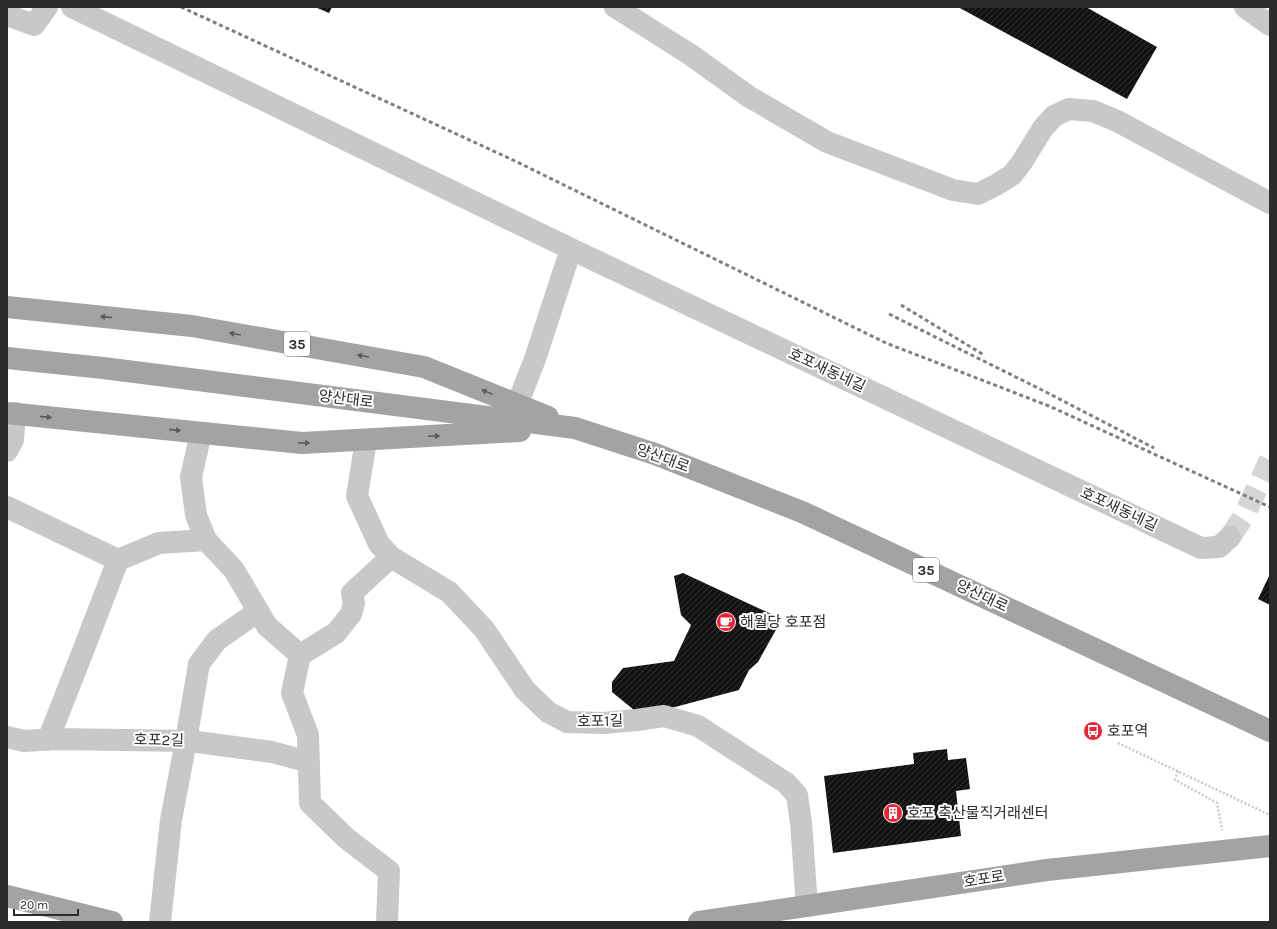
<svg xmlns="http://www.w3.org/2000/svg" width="1277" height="929" viewBox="0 0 1277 929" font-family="Karla,'Noto Sans KR',sans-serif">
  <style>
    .building { fill: url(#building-hatch) }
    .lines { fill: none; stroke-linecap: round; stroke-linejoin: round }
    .minor-tunnel { stroke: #d5d5d5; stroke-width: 22; stroke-dasharray: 22 11; stroke-linecap: butt }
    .path { stroke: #c8c8c8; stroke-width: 2.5; stroke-dasharray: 2 2; stroke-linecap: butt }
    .minor { stroke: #c8c8c8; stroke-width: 22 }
    .major { stroke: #a3a3a3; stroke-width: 22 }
    .rail { stroke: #808080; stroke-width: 3; stroke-dasharray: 4 3; stroke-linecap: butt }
    .oneway { fill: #5b5b5b }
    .labels { text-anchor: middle; stroke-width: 4; stroke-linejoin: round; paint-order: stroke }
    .shield { fill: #fff; stroke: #6b6b6b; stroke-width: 1 }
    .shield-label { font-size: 14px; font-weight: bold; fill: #2b2b2b }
    .street-label { font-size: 15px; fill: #2b2b2b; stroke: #fff }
    .poi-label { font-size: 15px; fill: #2b2b2b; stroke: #fff; text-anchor: start }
  </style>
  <defs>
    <pattern id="building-hatch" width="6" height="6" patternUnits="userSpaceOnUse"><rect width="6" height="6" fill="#121212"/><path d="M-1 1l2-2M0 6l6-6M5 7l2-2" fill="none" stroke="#353535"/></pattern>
  </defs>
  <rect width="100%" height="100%" fill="#fff"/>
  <path class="building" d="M 315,7 L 332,7 L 329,13 Z
    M 958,7 L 1086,7 L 1157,47 L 1127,99 Z
    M 683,573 L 782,619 L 758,662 L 749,670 L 739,690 L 660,711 L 634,710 L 612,692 L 612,682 L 623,668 L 674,661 L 691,625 L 681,615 L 674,576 Z
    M 1270,574 L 1270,605 L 1258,599 Z
    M 947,749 L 948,760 L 966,758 L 970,789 L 956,791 L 961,836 L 833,853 L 824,776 L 914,764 L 913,753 Z"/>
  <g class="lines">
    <path class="minor-tunnel" d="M 1230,537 L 1244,516 L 1270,460"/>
    <path class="path" d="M 1118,743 L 1270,815
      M 1178,771 L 1175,780 L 1217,803 L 1222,830"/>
    <path class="minor" d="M 72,7 L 571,249
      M 615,7 L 691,55 L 748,96 L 827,142 L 953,190 L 978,194 L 996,185 L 1012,175 L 1022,162 L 1043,128 L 1054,116 L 1069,109 L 1093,111 L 1117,121 L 1270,203
      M 1245,7 L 1270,25
      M 7,15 L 34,25 L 47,7
      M 517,405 L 535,359 L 571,249 L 1201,548 L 1219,547 L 1230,537
      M 201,433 L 191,477 L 196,515 L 206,540 L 234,570 L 267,626 L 300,655 L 336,633 L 351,614 L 354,603 L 352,593 L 391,557
      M 366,440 L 357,496 L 379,544 L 391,557 L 449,592 L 484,629 L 525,690 L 548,712 L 567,722 L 603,723 L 637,720 L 664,716 L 698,726 L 786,783 L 797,795 L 801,823 L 807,906
      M 7,451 L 13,440 L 15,413
      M 7,507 L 118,560
      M 300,655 L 292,693 L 308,735 L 310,803 L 346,838 L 389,871 L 387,922
      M 7,737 L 24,741 L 56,739 L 190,741 L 272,752 L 309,762
      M 48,740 L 83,651 L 118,560 L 159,543 L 206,540
      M 160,922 L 171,820 L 186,741 L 199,664 L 217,640 L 257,612"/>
    <path class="major" d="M 7,307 L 192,326 L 424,367 L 548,417
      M 7,358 L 103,368 L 575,428 L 655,454 L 802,512 L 1270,731
      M 7,413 L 302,443 L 520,431
      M 7,896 L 112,922
      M 699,922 L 1047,870 L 1270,846"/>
    <path class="rail" d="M 181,7 L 515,161 L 886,343 L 1049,406 L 1270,507
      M 901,305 L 984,355
      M 889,314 L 1042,390 L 1154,448"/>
  </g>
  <defs><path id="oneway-solid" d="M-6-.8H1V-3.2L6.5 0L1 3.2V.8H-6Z"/></defs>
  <g class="oneway">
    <use href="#oneway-solid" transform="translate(106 317) rotate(-174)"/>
    <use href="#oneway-solid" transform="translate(235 334) rotate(-170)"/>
    <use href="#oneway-solid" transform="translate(363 356) rotate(-170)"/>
    <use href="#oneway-solid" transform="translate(487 392) rotate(-158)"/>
    <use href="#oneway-solid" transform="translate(46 417) rotate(6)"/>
    <use href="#oneway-solid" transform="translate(175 430) rotate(6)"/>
    <use href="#oneway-solid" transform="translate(434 436) rotate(-3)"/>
    <use href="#oneway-solid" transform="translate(304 443)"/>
  </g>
  <defs>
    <g id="cafe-disc" transform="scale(1)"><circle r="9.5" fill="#ee2234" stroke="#fff"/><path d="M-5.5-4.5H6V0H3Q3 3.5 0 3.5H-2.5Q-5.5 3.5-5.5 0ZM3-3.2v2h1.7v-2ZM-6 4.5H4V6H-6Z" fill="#fff"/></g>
    <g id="bus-disc" transform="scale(1)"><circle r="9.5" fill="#ee2234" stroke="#fff"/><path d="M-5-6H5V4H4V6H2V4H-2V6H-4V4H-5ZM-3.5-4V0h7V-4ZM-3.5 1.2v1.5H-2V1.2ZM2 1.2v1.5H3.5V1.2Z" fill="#fff"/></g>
    <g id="building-disc" transform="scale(1)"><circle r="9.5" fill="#ee2234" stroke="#fff"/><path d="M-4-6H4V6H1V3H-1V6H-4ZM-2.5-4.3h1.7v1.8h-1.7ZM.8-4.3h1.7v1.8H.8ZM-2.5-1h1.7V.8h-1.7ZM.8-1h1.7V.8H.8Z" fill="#fff"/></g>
  </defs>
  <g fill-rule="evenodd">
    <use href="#cafe-disc" x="726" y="622"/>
    <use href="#bus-disc" x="1093" y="731"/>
    <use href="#building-disc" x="893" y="813"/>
  </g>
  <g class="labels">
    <g class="shield">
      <rect x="284" y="332" width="26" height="24" rx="3"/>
      <rect x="913" y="558" width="26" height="24" rx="3"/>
    </g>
    <g class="shield-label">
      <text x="297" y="349">35</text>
      <text x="926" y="575">35</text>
    </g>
    <g class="street-label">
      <text transform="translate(827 370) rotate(25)" y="5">호포새동네길</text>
      <text transform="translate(346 399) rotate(7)" y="5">양산대로</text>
      <text transform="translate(663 458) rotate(20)" y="5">양산대로</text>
      <text transform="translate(1119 509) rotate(25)" y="5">호포새동네길</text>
      <text transform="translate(982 596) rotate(25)" y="5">양산대로</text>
      <text transform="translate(600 721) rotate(-1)" y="5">호포1길</text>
      <text transform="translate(159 740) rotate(1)" y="5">호포2길</text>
      <text transform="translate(984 879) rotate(-9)" y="5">호포로</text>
    </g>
    <g class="poi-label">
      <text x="740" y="627">해월당 호포점</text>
      <text x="1107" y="736">호포역</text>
      <text x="907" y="818">호포 축산물직거래센터</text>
    </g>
  </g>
  <rect width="1277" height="929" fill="none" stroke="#2b2b2b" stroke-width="16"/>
  <path d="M14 909v6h64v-6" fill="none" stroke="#2b2b2b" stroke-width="2"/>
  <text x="20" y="909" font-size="12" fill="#2b2b2b" stroke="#ffffff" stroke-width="3" paint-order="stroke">20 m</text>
</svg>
